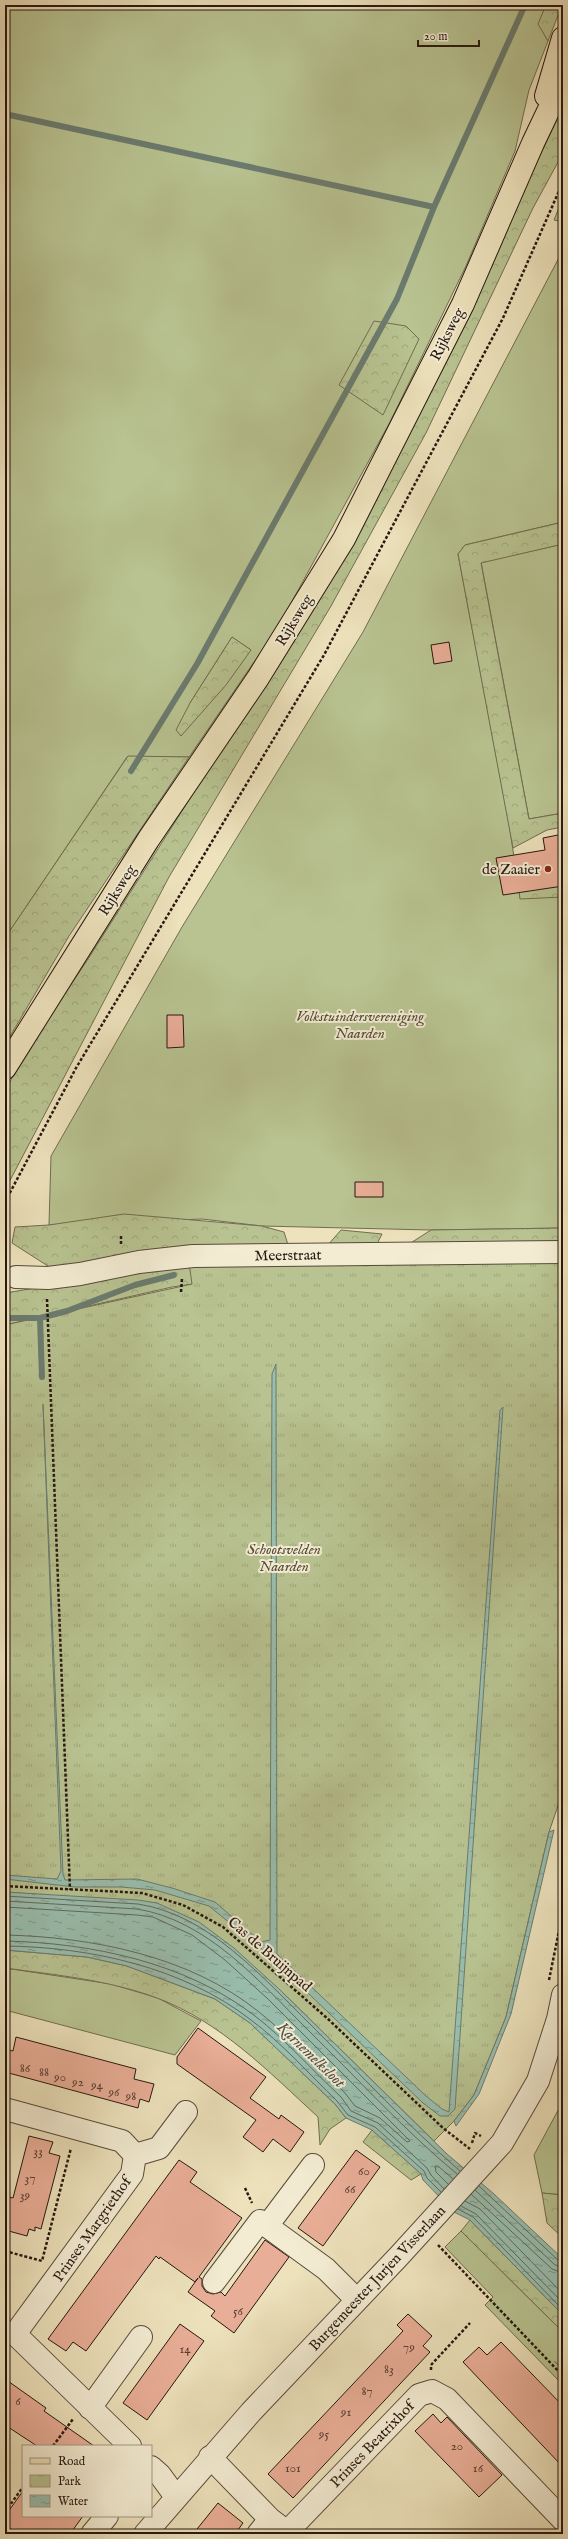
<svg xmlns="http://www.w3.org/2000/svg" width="568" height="2539" viewBox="0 0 568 2539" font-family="'IM FELL English',serif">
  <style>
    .green { fill: #b8c391; stroke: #706d50; fill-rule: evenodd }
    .forest { fill: url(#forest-crowns); stroke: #706d50 }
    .park { fill: url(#park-tufts); stroke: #706d50 }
    .water { fill: url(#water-ripples); stroke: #6b7b6f }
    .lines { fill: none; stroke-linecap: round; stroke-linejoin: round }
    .shore { stroke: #606a5f; stroke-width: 1 }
    .stream { stroke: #6b7b6f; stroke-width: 6 }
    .building { fill: #e9ae97; stroke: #271710 }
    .minor-casing { stroke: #584a3b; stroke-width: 24 }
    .major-casing { stroke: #271710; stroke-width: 24 }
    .path { stroke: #271710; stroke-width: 2.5; stroke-dasharray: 3 2; stroke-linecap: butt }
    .minor { stroke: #f3ecd3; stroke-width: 22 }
    .major { stroke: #ede2bc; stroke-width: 22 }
    .poi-dot { fill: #8f2418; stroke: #f3ecd3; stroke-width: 1.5 }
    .labels { text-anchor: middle; stroke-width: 4; stroke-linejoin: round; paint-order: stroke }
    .number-label { font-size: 13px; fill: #583d32 }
    .street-label { font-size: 15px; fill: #271710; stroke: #f3ecd3 }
    .poi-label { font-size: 15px; fill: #271710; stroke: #f3ecd3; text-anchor: end }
    .park-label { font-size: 15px; font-style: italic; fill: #524b37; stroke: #f3ecd3 }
    .water-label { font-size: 16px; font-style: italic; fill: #4f5147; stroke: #f3ecd3 }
  </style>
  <defs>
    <pattern id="forest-crowns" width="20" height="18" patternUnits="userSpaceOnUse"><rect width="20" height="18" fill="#b8c391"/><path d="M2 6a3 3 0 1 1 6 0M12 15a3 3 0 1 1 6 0" fill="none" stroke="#9ea77c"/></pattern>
    <pattern id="park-tufts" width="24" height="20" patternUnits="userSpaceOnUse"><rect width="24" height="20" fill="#b8c391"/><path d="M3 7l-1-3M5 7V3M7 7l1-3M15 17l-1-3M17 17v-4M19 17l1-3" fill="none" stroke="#9ea77c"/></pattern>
    <pattern id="water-ripples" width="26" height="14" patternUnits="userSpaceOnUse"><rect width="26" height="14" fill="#99beae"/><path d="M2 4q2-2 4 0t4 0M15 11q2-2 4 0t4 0" fill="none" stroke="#7d998c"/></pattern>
  </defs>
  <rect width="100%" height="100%" fill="#ede2bc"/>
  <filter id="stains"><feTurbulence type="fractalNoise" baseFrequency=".005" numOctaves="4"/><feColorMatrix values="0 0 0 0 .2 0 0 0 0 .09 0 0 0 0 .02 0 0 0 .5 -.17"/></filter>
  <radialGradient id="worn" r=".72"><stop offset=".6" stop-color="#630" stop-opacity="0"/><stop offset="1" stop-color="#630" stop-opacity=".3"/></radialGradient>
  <path class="green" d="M 5,5 L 546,5 L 539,24 L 548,41 L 529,90 L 515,151 L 466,266 L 390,422 L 278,627 L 189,757 L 127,757 L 5,938 ZM 232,637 L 251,650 L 190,703 Z
    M 563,198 L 563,222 L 554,220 Z
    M 563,250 L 563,522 L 465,545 L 458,554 L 509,823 L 520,898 L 563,897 L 563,1228 L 431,1230 L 262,1226 L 202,1219 L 49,1225 L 51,1156 L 182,927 L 363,632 Z
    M 563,544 L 563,813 L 529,819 L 481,562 Z
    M 5,1968 L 111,1984 L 158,1998 L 201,2021 L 175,2055 L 5,2010 Z
    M 563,2101 L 563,2195 L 542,2193 L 534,2155 Z
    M 461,2231 L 563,2332 L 563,2369 L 554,2361 L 563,2370 L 563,2385 L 485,2305 L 493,2297 L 445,2247 Z"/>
  <path class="forest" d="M 546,5 L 562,5 L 548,41 L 538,24 Z
    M 563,106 L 563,153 L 533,208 L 426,433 L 331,606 L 169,877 L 5,1190 L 5,1092 L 20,1061 L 88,959 L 274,666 L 450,349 Z
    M 374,321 L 406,326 L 419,339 L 383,415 L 339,385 Z
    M 563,522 L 563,544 L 481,563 L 529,819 L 563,813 L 563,827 L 547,830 L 513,848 L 458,554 L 465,545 Z
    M 232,637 L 251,650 L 226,685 L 181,736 L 176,730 L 190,703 Z
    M 128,756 L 189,757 L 69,936 L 5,1045 L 5,938 Z
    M 563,883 L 563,897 L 520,899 L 519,890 Z
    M 124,1214 L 262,1226 L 284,1232 L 289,1248 L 51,1268 L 12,1243 L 15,1227 L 49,1225 Z
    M 563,1228 L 563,1241 L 406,1246 L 431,1230 Z
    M 341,1230 L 382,1234 L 370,1258 L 327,1246 Z
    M 189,1263 L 227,1279 L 172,1287 L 5,1325 L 5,1293 Z
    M 5,1950 L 87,1957 L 127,1966 L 215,1999 L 250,2023 L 335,2104 L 346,2118 L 330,2129 L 320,2145 L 318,2117 C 269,2072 221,2022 157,1998 C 109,1980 56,1975 5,1968 Z
    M 372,2130 L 421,2174 L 411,2180 L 363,2142 Z
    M 542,2193 L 563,2195 L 563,2238 L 547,2223 Z
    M 470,2220 L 563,2315 L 563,2332 L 461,2231 Z"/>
  <path class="park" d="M 563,1254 L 563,1791 L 549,1832 L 506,2017 L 474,2095 L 454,2121 L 434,2141 L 278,1988 L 157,1903 L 5,1892 L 5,1325 L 192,1284 L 189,1263 Z"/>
  <path class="water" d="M 276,1364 L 277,1954 L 426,2096 L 442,2109 L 449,2112 L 500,1410 L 503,1407 L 455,2109 L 448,2116 L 440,2116 L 423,2103 L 262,1949 L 209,1906 L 155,1890 L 121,1887 L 75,1887 L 5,1879 L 5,1875 L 57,1879 L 61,1871 L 43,1404 L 63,1874 L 65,1880 L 137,1879 L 172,1888 L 215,1902 L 261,1942 L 270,1940 L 272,1374 Z
    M 554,1830 L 511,2014 L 479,2094 L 456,2126 L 454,2121 L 474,2095 L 506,2017 L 549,1832 Z
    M 5,1892 L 138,1900 L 157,1903 L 199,1922 L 234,1948 L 278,1988 L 447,2154 L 494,2194 L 563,2259 L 563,2315 L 470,2220 L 454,2212 L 423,2180 L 421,2174 L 372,2130 L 346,2118 L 335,2104 L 250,2023 L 215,1999 L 127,1966 L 87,1957 L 5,1950 Z"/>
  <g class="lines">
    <path class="shore" d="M 5,1896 L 138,1904 C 209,1915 262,1977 311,2025 C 360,2074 408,2126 460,2171
      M 5,1901 L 137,1909 C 207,1920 260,1982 307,2029 C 357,2078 404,2130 457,2174
      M 5,1907 L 137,1915 L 153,1917 L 192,1935 L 225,1960 L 268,1999 L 410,2141 L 407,2142 L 380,2118 L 355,2106 L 345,2093 C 317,2066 289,2036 259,2012 C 190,1956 92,1937 5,1935
      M 5,1941 C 91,1943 185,1962 255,2016 C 285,2039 313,2071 341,2097 L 351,2111 L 378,2123 L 427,2168 L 431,2175 L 444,2189
      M 5,1946 C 90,1947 183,1967 251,2020 C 282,2043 309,2074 337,2101 L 348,2115 L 375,2127 L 424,2171 L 427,2178 L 441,2192
      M 448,2184 L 436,2172 L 435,2166 L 438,2166 L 453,2179
      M 479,2186 L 559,2261 L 563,2262
      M 475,2190 L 555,2265 L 563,2267
      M 471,2194 L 552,2269 L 563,2273
      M 465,2201 L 480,2209 L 563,2294
      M 461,2206 L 476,2214 L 563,2303
      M 458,2209 L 473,2217 L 563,2310"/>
    <path class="stream" d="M 512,5 L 524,8
      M 5,114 L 434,207 L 397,299 L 197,664 L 131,771
      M 434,207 L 525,5
      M 5,1318 L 40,1318 L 67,1311 L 135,1285 L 174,1275
      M 40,1318 L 42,1377"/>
  </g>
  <path class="building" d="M 449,642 L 452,661 L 434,664 L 431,645 Z
    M 563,834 L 563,886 L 503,895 L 496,858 L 545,850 L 543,838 Z
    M 167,1015 L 183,1015 L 184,1047 L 167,1048 Z
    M 355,1182 L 383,1182 L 383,1197 L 355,1197 Z
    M 198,2028 L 266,2077 L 250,2098 L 279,2119 L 281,2115 L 304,2132 L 290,2152 L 273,2139 L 263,2152 L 243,2137 L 256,2120 L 177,2064 L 177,2057 Z
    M 16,2037 L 136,2069 L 134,2079 L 154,2084 L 149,2102 L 140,2099 L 138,2108 L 5,2072 L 5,2049 L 13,2051 Z
    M 29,2136 L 53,2142 L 49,2153 L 60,2156 L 41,2229 L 35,2227 L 35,2231 L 29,2229 L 27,2236 L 5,2230 L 5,2196 L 13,2198 Z
    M 356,2150 L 380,2167 L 323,2246 L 298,2228 Z
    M 179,2160 L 197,2172 L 190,2182 L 242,2218 L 199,2277 L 202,2279 L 202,2286 L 206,2292 L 213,2294 L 221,2292 L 225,2296 L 265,2240 L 289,2257 L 234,2333 L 211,2316 L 215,2311 L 188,2292 L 198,2278 L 195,2282 L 160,2257 L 159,2259 L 156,2256 L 86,2351 L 73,2342 L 66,2351 L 48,2339 Z
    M 408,2314 L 432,2336 L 423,2346 L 430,2352 L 293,2498 L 268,2474 L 403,2331 L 397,2325 Z
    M 180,2324 L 204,2341 L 147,2420 L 123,2403 Z
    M 501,2342 L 563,2406 L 563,2467 L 463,2362 L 479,2347 L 487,2355 Z
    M 5,2379 L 46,2408 L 44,2411 L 94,2446 L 37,2446 L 5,2425 Z
    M 433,2414 L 441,2423 L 447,2417 L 502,2475 L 479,2497 L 415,2431 Z
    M 23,2491 L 23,2516 L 83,2516 L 70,2534 L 18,2534 L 5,2525 L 5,2516 Z
    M 218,2503 L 243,2523 L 235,2534 L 193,2534 Z"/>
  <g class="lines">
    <g class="minor-casing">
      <path id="minor" d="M 16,1277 L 48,1278 L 80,1274 L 139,1262 L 193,1256 L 563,1252
        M 5,2109 L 122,2141 L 135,2155 L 132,2174 L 15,2334
        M 135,2155 L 159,2148 L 186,2112
        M 267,2226 L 313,2165
        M 214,2282 L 260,2221 L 326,2269 L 357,2300
        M 5,2332 L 15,2334 L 130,2446
        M 90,2408 L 141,2337
        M 210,2457 L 270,2519 L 290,2534
        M 151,2467 L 160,2475 L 176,2497
        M 287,2532 L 419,2395 L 432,2391 L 447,2399 L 563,2520
        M 92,2534 L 107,2516
        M 145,2534 L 251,2412 L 399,2256 L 502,2143 L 538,2081 L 558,2019 L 563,1995
        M 258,2534 L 270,2519"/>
    </g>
    <g class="major-casing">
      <path id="major" d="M 546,96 L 563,38
        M 5,1068 L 148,840 L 258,678 L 344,539 L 463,304 L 533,143 L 563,80"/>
    </g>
    <path class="path" d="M 5,1202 L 76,1068 L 324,655 L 503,318 L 563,182
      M 121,1244 L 121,1234
      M 181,1292 L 182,1278
      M 47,1299 L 70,1890
      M 5,1886 L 142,1893 L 183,1905 L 223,1927 L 328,2019 L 443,2128 L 470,2149
      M 549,1980 L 563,1911
      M 472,2143 L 475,2133 L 481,2136
      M 245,2188 L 252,2203
      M 438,2245 L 563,2376
      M 5,2251 L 42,2261 L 71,2148
      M 431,2370 L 431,2365 L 470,2323
      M 53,2446 L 73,2419
      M 5,2512 L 23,2487"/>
    <use href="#minor" class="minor"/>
    <use href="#major" class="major"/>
  </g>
  <circle class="poi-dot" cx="548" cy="869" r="4"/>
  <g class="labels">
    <g class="number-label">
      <text x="25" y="2072">86</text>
      <text x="44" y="2076">88</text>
      <text x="60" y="2081">90</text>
      <text x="78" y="2086">92</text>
      <text x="97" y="2089">94</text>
      <text x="114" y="2096">96</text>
      <text x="131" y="2100">98</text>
      <text x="38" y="2155">33</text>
      <text x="364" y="2175">60</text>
      <text x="30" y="2182">37</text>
      <text x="350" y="2193">66</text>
      <text x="25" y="2199">39</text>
      <text x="238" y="2315">56</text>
      <text x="409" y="2351">79</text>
      <text x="185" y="2353">14</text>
      <text x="389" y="2373">83</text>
      <text x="367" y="2395">87</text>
      <text x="18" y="2405">6</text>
      <text x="346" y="2416">91</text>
      <text x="324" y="2438">95</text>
      <text x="457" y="2450">20</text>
      <text x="293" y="2472">101</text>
      <text x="478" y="2472">16</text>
    </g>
    <g class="street-label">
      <text transform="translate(447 334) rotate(-63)" y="5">Rijksweg</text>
      <text transform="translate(294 620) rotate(-59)" y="5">Rijksweg</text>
      <text transform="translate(117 890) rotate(-58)" y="5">Rijksweg</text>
      <text transform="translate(288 1255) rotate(-1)" y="5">Meerstraat</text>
      <text transform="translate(270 1954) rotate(41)" y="5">Cas de Bruijnpad</text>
      <text transform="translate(92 2229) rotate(-55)" y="5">Prinses Margriethof</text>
      <text transform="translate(377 2278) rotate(-47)" y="5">Burgemeester Jurjen Visserlaan</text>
      <text transform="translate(372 2444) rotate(-46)" y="5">Prinses Beatrixhof</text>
    </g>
    <g class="poi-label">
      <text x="540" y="874">de Zaaier</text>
    </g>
    <g class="park-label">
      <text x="360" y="1021">Volkstuindersvereniging<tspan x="360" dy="17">Naarden</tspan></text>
      <text x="284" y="1554">Schootsvelden<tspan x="284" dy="17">Naarden</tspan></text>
    </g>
    <g class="water-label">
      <text transform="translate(312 2054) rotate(44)" y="6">Karnemelksloot</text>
    </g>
  </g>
  <rect width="568" height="2539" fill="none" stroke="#ede2bc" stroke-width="20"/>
  <rect x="6" y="6" width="556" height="2527" fill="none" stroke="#271710" stroke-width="2"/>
  <rect x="10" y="10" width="548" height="2519" fill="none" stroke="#271710"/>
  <rect x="22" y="2445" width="130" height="72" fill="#f3ecd3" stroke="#a19785"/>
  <rect x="30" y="2458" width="20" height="6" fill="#ede2bc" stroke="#a19785"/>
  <text x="58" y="2465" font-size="12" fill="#271710">Road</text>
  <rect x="30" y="2475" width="20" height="12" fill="url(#park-tufts)" stroke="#a19785"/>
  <text x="58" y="2485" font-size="12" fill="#271710">Park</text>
  <rect x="30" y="2495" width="20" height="12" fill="url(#water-ripples)" stroke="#a19785"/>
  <text x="58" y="2505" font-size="12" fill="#271710">Water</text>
  <path d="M418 40v6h61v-6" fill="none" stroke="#271710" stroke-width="2"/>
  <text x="424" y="40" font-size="12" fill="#271710" stroke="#f3ecd3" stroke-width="3" paint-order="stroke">20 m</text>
  <rect width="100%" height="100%" filter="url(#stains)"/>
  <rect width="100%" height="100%" fill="url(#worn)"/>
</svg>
